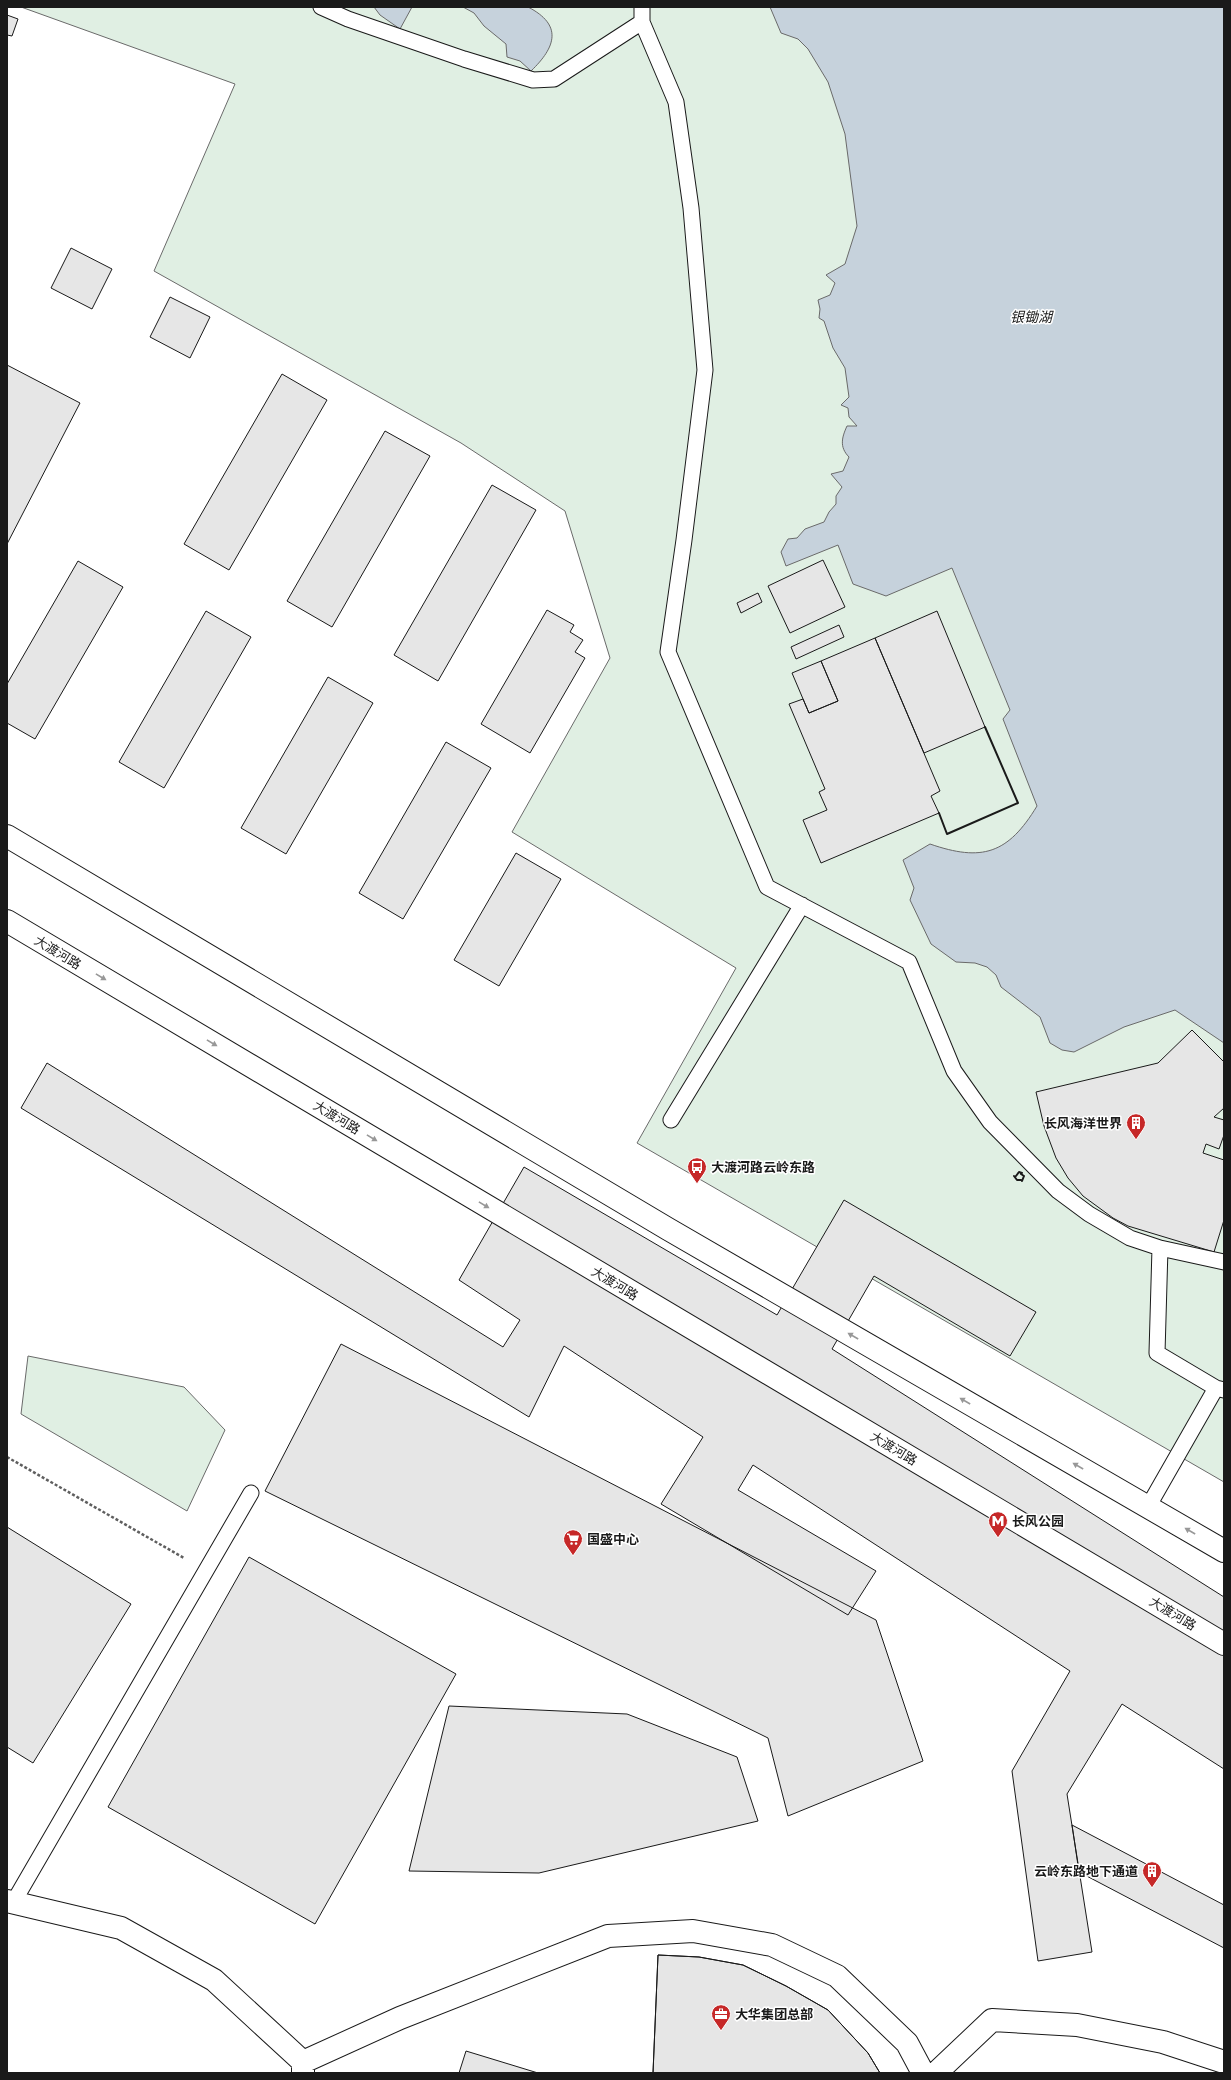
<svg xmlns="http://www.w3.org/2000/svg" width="1231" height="2080" viewBox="0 0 1231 2080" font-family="Overpass,'Noto Sans SC',sans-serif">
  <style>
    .green { fill: #e0efe3; stroke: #6a6a6a }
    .water { fill: #c6d2dc; stroke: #6a6a6a }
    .building { fill: #e6e6e6; stroke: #1a1a1a }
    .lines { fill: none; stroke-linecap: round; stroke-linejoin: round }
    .lane-casing { stroke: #1a1a1a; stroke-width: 17 }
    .street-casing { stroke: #1a1a1a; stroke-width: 24 }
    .secondary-casing { stroke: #1a1a1a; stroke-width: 24 }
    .path { stroke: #5f5f5f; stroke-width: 2.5; stroke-dasharray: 3 2; stroke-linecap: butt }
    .lane { stroke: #fff; stroke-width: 15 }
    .street { stroke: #fff; stroke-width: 22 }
    .secondary { stroke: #fff; stroke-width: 22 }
    .wall { stroke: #1a1a1a; stroke-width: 2 }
    .oneway { fill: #989898 }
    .labels { text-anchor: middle; stroke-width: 3; stroke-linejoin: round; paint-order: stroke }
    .street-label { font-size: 13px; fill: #1a1a1a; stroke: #fff }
    .poi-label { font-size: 13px; font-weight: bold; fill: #1a1a1a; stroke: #fff; text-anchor: start }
    .water-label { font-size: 14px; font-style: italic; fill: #1a1a1a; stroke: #fff }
  </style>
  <rect width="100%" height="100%" fill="#fff"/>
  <path class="green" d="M 21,7 L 1224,7 L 1224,1482 L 637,1143 L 736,968 L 512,832 L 610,658 L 565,511 L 461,443 L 154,271 L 235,84 Z
    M 28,1356 L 184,1387 L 225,1430 L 187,1511 L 21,1414 Z"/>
  <path class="water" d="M 374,7 L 412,7 L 400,29 L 380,15 Z
    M 463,7 L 528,7 C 563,25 556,47 531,71 L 520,61 L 507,57 L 506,44 L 484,26 L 474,13 Z
    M 770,7 L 1224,7 L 1224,1043 L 1175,1010 L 1124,1027 L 1074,1052 L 1062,1050 L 1050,1043 L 1040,1017 L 1001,987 L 996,975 L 987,967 L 975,963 L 956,962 L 931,944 L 910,900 L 914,888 L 903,860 L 930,844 C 982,862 1008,854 1037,806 L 1003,719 L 1010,710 L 952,568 L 886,596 L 853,584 L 838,545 L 786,566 L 781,552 L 788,539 L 797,538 L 805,529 L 824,522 L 829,512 L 836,504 L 836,496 L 842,487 L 831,474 L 843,471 L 849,457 C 839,447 842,437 847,426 L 857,426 L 849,417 L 848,408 L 841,405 L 849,397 L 845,368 L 833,348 L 824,321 L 819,318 L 820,309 L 818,300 L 830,295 L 835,283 L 826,275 L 845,264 L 857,226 L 845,134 L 828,82 L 808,49 L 798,39 L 781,33 Z"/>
  <path class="building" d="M 7,15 L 18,19 L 12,36 L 7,35 Z
    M 71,248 L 112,269 L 92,309 L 51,288 Z
    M 170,297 L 210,317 L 190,358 L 150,337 Z
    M 7,365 L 80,403 L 7,544 Z
    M 282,374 L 327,400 L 229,570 L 184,544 Z
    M 385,431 L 430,456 L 332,627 L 287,601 Z
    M 492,485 L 536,510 L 438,681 L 394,655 Z
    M 823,560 L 845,607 L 790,633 L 768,586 Z
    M 78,561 L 123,587 L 35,739 L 7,723 L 7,684 Z
    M 758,593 L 762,602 L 741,613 L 737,603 Z
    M 547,610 L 574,625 L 570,632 L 583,640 L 575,652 L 585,658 L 530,753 L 481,724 Z
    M 206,611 L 251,637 L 164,788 L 119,762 Z
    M 937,611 L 985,727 L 924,753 L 875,638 Z
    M 839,625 L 844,637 L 796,659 L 791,647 Z
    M 875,638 L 940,791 L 931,796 L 939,813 L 821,863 L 803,820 L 827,810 L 819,792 L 825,789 L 789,704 L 803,699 L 809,713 L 838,701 L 821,661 Z
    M 821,661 L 838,701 L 809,713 L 792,673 Z
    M 328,677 L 373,703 L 286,854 L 241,828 Z
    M 446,742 L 491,768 L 403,919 L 359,893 Z
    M 516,853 L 561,879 L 499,986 L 454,960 Z
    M 1192,1030 L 1224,1062 L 1224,1108 L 1214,1117 L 1224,1120 L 1224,1135 L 1219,1149 L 1206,1144 L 1203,1153 L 1224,1160 L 1224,1220 L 1214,1252 L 1128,1226 L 1113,1218 L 1083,1196 L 1068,1178 L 1056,1158 L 1044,1126 L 1036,1092 L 1158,1063 Z
    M 47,1063 L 503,1347 L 520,1320 L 459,1280 L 524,1167 L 777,1315 L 844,1200 L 1036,1312 L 1010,1356 L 874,1276 L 832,1349 L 1224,1597 L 1224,1769 L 1122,1704 L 1067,1794 L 1092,1952 L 1038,1961 L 1012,1771 L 1070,1671 L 753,1465 L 738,1490 L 876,1571 L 848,1615 L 661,1504 L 703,1437 L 564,1346 L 529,1417 L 21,1108 Z
    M 341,1344 L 876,1620 L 923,1761 L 788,1816 L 768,1738 L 265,1491 Z
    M 7,1527 L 131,1604 L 33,1763 L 7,1747 Z
    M 249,1557 L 456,1674 L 315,1924 L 108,1807 Z
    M 449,1706 L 627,1714 L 737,1757 L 758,1821 L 539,1873 L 409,1871 Z
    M 1072,1825 L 1224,1905 L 1224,1948 L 1079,1872 Z
    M 658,1955 L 699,1957 L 743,1965 L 786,1986 L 828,2010 L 868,2053 L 880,2073 L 653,2073 Z
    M 658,1955 L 699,1957 L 743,1965 L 786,1986 L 828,2010 L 868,2053 L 880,2073 L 653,2073 Z
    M 466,2051 L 538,2073 L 459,2073 Z"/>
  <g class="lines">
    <g class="lane-casing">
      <path id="lane" d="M 321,7 L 348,19 L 464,59 L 533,80 L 554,79 L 642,22 L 676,102 L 691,208 L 705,370 L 684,540 L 668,652 L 767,887 L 909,962 L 954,1071 L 990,1122 L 1058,1191 L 1089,1214 L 1130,1238 L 1160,1248 L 1224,1262
        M 642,7 L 642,22
        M 671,1120 L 802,905
        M 1160,1248 L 1157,1353 L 1216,1388 L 1224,1390
        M 1148,1507 L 1216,1388
        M 13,1903 L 251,1493"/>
    </g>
    <g class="street-casing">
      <path id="street" d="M 7,1901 L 121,1928 L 214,1980 L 303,2062 L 303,2073
        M 303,2062 L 400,2018 L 608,1936 L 693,1931 L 772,1945 L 837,1976 L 907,2043 L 923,2073
        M 936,2073 L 992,2020 L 1077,2025 L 1163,2042 L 1224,2062"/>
    </g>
    <g class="secondary-casing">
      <path id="secondary" d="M 7,836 L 668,1229 L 1224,1551
        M 7,921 L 1224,1644"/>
    </g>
    <path class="path" d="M 7,1457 L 184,1558"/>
    <use href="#lane" class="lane"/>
    <use href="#street" class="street"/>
    <use href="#secondary" class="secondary"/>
    <path class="wall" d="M 939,813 L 947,834 L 1018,803 L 985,727
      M 1021,1174 L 1024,1176 L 1022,1181
      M 1014,1176 L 1017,1180 L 1021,1180
      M 1016,1176 L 1019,1172 L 1022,1173"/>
  </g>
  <defs><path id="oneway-solid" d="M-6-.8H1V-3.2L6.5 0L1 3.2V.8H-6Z"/></defs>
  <g class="oneway">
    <use href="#oneway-solid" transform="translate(101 977) rotate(31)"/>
    <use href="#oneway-solid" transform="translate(212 1043) rotate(31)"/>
    <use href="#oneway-solid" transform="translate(372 1138) rotate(31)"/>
    <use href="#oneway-solid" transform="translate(484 1205) rotate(31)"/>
    <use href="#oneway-solid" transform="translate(853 1336) rotate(-150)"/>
    <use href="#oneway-solid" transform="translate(965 1401) rotate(-150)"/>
    <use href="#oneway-solid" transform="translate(1078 1466) rotate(-150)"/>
    <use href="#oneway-solid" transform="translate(1190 1531) rotate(-150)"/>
  </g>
  <defs>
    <g id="building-pin" transform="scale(1)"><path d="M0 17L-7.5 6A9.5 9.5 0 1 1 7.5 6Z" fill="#c62828" stroke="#fff"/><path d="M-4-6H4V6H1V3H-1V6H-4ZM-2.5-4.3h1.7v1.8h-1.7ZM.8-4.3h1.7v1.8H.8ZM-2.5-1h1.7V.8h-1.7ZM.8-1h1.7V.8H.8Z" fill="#fff"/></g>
    <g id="bus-pin" transform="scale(1)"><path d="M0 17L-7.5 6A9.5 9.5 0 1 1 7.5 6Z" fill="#c62828" stroke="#fff"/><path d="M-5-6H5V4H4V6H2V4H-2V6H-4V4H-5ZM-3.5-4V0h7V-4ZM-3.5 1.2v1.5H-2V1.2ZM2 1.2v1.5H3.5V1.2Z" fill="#fff"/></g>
    <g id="metro-pin" transform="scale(1)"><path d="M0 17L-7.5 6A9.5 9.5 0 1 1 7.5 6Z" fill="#c62828" stroke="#fff"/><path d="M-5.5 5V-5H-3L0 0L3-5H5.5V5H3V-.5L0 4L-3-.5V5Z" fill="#fff"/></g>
    <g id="supermarket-pin" transform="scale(1)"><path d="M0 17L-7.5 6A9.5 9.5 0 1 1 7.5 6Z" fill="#c62828" stroke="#fff"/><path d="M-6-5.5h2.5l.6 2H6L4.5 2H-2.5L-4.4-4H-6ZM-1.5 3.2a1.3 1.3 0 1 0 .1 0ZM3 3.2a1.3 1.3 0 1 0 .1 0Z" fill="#fff"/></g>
    <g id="office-pin" transform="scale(1)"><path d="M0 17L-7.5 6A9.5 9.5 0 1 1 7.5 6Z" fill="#c62828" stroke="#fff"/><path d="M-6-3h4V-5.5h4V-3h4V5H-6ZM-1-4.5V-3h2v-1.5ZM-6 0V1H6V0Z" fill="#fff"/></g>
  </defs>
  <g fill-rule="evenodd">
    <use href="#building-pin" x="1136" y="1123"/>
    <use href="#bus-pin" x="697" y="1167"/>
    <use href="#metro-pin" x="998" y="1521"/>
    <use href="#supermarket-pin" x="573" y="1539"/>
    <use href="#building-pin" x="1152" y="1871"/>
    <use href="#office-pin" x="721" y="2014"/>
  </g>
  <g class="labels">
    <g class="street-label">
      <text transform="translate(58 952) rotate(31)" y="5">大渡河路</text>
      <text transform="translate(337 1117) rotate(31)" y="5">大渡河路</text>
      <text transform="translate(615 1283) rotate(31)" y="5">大渡河路</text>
      <text transform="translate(894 1448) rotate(31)" y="5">大渡河路</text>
      <text transform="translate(1173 1613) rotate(31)" y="5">大渡河路</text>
    </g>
    <g class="poi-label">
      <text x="1122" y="1128" text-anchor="end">长风海洋世界</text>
      <text x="711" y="1172">大渡河路云岭东路</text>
      <text x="1012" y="1526">长风公园</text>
      <text x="587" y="1544">国盛中心</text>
      <text x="1138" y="1876" text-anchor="end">云岭东路地下通道</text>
      <text x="735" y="2019">大华集团总部</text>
    </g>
    <g class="water-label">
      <text x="1031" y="322">银锄湖</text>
    </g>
  </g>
  <rect width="1231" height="2080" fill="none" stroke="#1a1a1a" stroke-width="16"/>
</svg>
